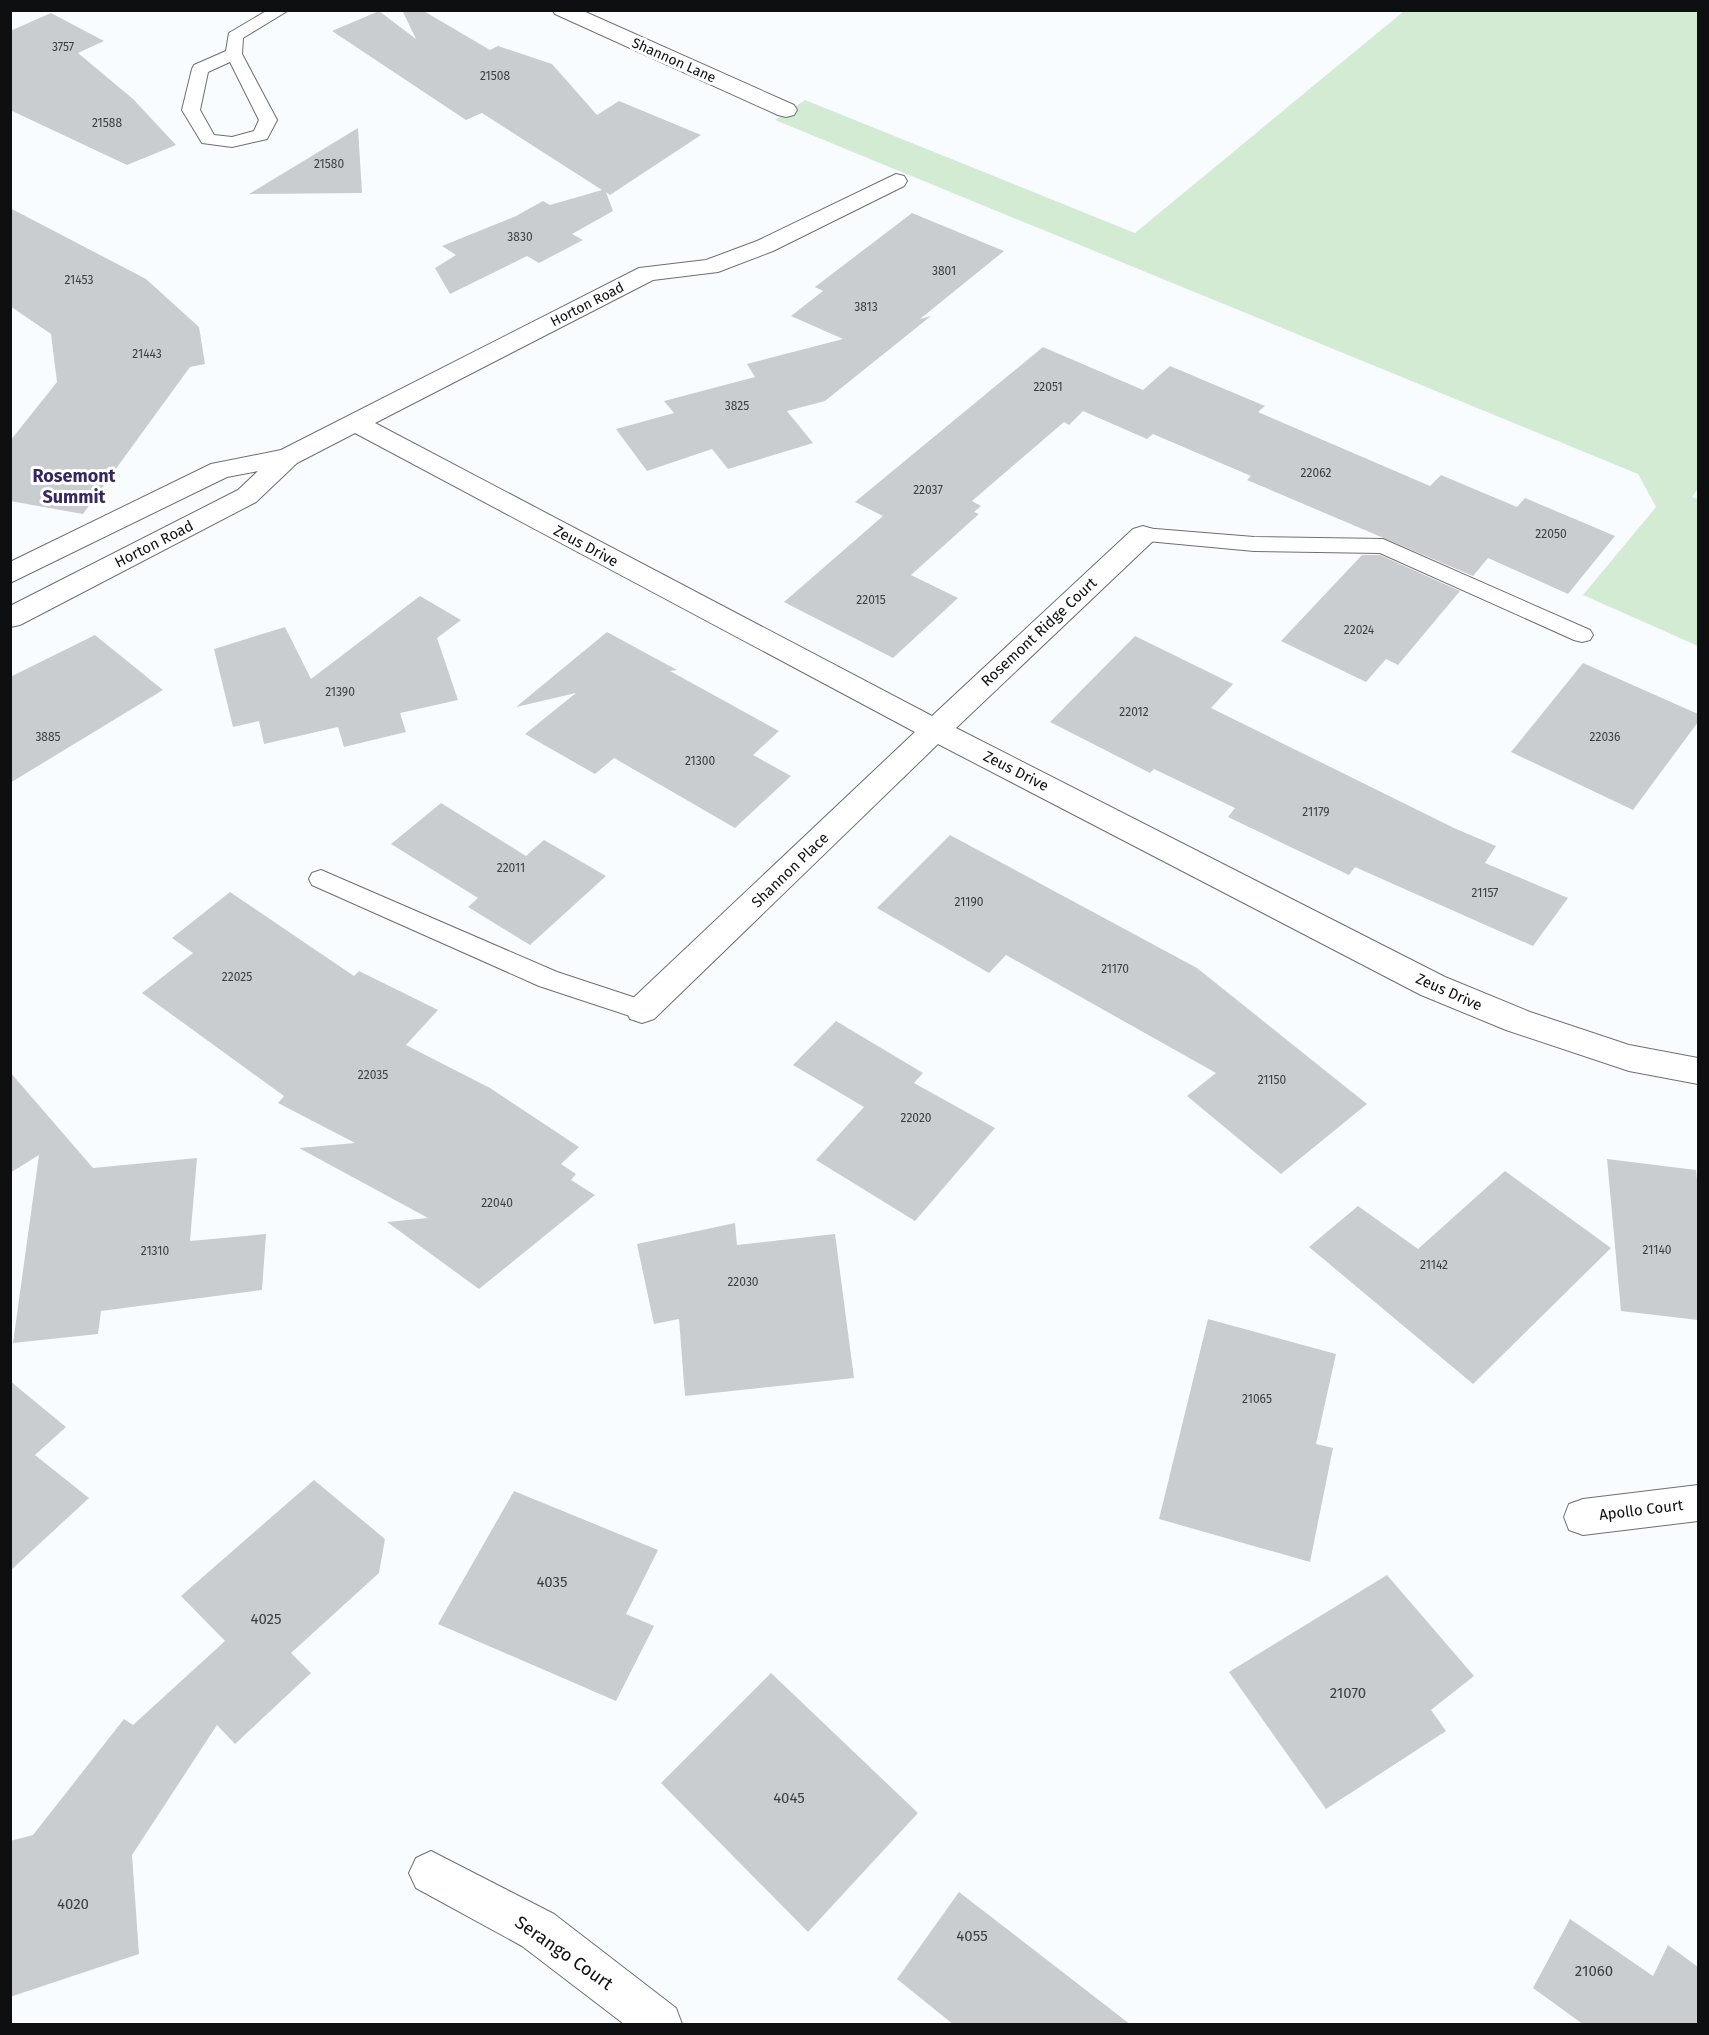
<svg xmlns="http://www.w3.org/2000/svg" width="1709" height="2035" viewBox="0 0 1709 2035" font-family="'Fira Sans',sans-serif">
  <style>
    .green { fill: #d3ebd3 }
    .building { fill: #cacdd0 }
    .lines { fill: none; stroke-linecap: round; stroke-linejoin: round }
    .lane-casing { stroke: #6d6f72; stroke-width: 2 }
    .street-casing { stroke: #6d6f72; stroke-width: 2 }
    .lane { fill: #fff; fill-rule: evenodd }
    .street { fill: #fff; fill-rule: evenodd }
    .labels { text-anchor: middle; stroke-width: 6; stroke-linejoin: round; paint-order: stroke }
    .number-label { font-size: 12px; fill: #3d3e40 }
    .far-street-label { font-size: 14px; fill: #0e0f10; stroke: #fff }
    .street-label { font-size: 15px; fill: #0e0f10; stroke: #fff }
    .near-number-label { font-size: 15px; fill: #3d3e40 }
    .quarter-label { font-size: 18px; font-weight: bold; fill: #352762; stroke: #fff }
    .near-street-label { font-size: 18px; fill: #0e0f10; stroke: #fff }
  </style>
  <rect width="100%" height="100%" fill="#f9fcff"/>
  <path class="green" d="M 1404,11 L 1698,11 L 1698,489 L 1692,497 L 1698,499 L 1698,646 L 1583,595 L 1656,507 L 1638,474 L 775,120 L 805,100 L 1135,233 Z"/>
  <path class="building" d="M 402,10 L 422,10 L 490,50 L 498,46 L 552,64 L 597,115 L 619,101 L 701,135 L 610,195 L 606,192 L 613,211 L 572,234 L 583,240 L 539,263 L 527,256 L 450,294 L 435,268 L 456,255 L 442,246 L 516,216 L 543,201 L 550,205 L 602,190 L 482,113 L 466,120 L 332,31 L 379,11 L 416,39 Z
    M 51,13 L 104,41 L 78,53 L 133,99 L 176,145 L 127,165 L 10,110 L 10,31 Z
    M 358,128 L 362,193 L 249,194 Z
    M 10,208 L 146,279 L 199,327 L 205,364 L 190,367 L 83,514 L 10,501 L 10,441 L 57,382 L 51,334 L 10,306 Z
    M 912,213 L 1004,251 L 920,319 L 931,316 L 825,401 L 787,411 L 813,443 L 728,469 L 712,449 L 647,471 L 616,429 L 674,413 L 664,401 L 755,377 L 747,364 L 843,339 L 791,316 L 823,291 L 815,287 Z
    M 1043,347 L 1143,390 L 1170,366 L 1265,406 L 1258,412 L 1430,486 L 1441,475 L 1517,507 L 1525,498 L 1615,536 L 1568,594 L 1488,558 L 1473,576 L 1247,480 L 1251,476 L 1153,434 L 1147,439 L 1083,411 L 1069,425 L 1064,422 L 972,501 L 981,506 L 974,512 L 979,514 L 911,575 L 958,598 L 893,658 L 784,602 L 883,516 L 855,502 Z
    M 1362,555 L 1380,555 L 1460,591 L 1398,665 L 1386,659 L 1366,682 L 1281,641 Z
    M 420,596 L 461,620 L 437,638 L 458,700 L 400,713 L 406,732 L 344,747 L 338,727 L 264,744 L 259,721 L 233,727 L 214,649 L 285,627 L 311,679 Z
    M 607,632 L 677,670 L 670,671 L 779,731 L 753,755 L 791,776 L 735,828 L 614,758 L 595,774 L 525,734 L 576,693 L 516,707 Z
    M 95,635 L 163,690 L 10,783 L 10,677 Z
    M 1135,636 L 1233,684 L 1211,708 L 1454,828 L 1496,846 L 1485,863 L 1568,898 L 1533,946 L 1355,867 L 1349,875 L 1228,817 L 1235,808 L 1154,769 L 1150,773 L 1050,722 Z
    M 1583,663 L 1698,714 L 1698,722 L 1633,810 L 1511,752 Z
    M 441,803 L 526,856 L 544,840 L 606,876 L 530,945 L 468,907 L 478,898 L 391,844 Z
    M 950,835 L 1197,968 L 1367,1104 L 1281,1174 L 1187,1096 L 1216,1073 L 1006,955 L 989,973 L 877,908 Z
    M 230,892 L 354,976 L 359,971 L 438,1010 L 406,1045 L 490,1088 L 579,1147 L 561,1164 L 576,1174 L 571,1180 L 595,1195 L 479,1289 L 387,1222 L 428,1218 L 299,1148 L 355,1143 L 278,1103 L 284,1096 L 142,993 L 193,953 L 172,938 Z
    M 836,1021 L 923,1073 L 914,1083 L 995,1128 L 915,1221 L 816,1160 L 864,1107 L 793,1065 Z
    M 10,1072 L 93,1168 L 197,1158 L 190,1241 L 266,1234 L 262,1290 L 101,1311 L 98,1334 L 13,1343 L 39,1155 L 10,1173 Z
    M 1607,1159 L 1696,1170 L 1698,1190 L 1698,1320 L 1621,1311 Z
    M 1505,1171 L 1611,1248 L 1473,1384 L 1309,1247 L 1358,1206 L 1418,1249 Z
    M 735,1223 L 737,1245 L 835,1234 L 854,1378 L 685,1396 L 679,1319 L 654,1324 L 637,1244 Z
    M 1208,1319 L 1336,1354 L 1316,1444 L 1333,1448 L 1310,1562 L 1159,1519 Z
    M 10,1381 L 66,1427 L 35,1455 L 89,1498 L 10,1571 Z
    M 314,1480 L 385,1539 L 379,1573 L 291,1653 L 311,1673 L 235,1744 L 217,1725 L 132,1855 L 139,1954 L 10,1997 L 10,1841 L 33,1835 L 124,1719 L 133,1725 L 225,1641 L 181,1596 Z
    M 514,1491 L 658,1550 L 626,1614 L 654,1626 L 616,1701 L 438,1624 Z
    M 1387,1575 L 1474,1676 L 1431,1710 L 1446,1731 L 1326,1809 L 1229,1672 Z
    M 771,1673 L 918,1813 L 808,1932 L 661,1783 Z
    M 959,1892 L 1131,2025 L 954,2025 L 897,1979 Z
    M 1570,1919 L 1653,1976 L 1668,1945 L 1698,1967 L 1698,2025 L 1584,2025 L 1533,1988 Z"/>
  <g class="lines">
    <g class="lane-casing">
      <path id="lane" d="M 268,10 L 289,10 L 243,38 L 242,54 L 277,120 L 267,139 L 232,147 L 202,143 L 182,110 L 192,69 L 194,65 L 226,51 L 229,33 ZM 230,62 L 259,120 L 254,131 L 232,137 L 214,135 L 200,110 L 208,72 Z
        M 1143,528 L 1254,537 L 1383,539 L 1590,630 L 1593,635 L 1590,640 L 1582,642 L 1574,640 L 1380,553 L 1254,551 L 1136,540 L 1132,535 L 1136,530 Z
        M 321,870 L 557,972 L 651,1003 L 655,1010 L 651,1017 L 642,1020 L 539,986 L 312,885 L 309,879 L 312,873 Z"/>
    </g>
    <g class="street-casing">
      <path id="street" d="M 552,10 L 581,10 L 794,105 L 797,110 L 794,115 L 786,117 L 778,115 L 555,14 Z
        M 896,174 L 904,176 L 907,181 L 904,186 L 773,251 L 718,272 L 653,280 L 375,423 L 932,716 L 1133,529 L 1143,526 L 1153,529 L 1157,535 L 1153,541 L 956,728 L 1445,977 L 1530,1012 L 1629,1045 L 1698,1058 L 1698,1084 L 1629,1071 L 1506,1030 L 1421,995 L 938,744 L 654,1019 L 642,1023 L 630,1019 L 626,1010 L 630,1001 L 915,732 L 355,433 L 297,463 L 256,502 L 20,625 L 10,627 L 10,606 L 238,490 L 258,471 L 227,477 L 10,583 L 10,562 L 211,464 L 281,450 L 639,268 L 706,260 L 757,241 Z
        M 1698,1485 L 1698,1521 L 1583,1535 L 1569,1530 L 1564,1517 L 1569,1504 L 1583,1499 Z
        M 431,1851 L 554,1914 L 676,2008 L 682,2024 L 624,2024 L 522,1946 L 416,1888 L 409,1873 L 416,1858 Z"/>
    </g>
    <use href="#lane" class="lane"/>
    <use href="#street" class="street"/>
  </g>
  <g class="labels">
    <g class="number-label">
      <text x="63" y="51">3757</text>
      <text x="495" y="80">21508</text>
      <text x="107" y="127">21588</text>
      <text x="329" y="168">21580</text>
      <text x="520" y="241">3830</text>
      <text x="944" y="275">3801</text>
      <text x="79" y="284">21453</text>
      <text x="866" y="311">3813</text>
      <text x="147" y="358">21443</text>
      <text x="1048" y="391">22051</text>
      <text x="737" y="410">3825</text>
      <text x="1316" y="477">22062</text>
      <text x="928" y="494">22037</text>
      <text x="1551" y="538">22050</text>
      <text x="871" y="604">22015</text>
      <text x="1359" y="634">22024</text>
      <text x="340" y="696">21390</text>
      <text x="1134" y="716">22012</text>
      <text x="48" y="741">3885</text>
      <text x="1605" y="741">22036</text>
      <text x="700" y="765">21300</text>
      <text x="1316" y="816">21179</text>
      <text x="511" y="872">22011</text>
      <text x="1485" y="897">21157</text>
      <text x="969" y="906">21190</text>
      <text x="1115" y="973">21170</text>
      <text x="237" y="981">22025</text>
      <text x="373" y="1079">22035</text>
      <text x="1272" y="1084">21150</text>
      <text x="916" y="1122">22020</text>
      <text x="497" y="1207">22040</text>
      <text x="1657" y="1254">21140</text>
      <text x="155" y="1255">21310</text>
      <text x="1434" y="1269">21142</text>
      <text x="743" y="1286">22030</text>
      <text x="1257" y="1403">21065</text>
    </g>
    <g class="far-street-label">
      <text transform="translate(674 60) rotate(24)" y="5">Shannon Lane</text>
      <text transform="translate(587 304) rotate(-27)" y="5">Horton Road</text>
    </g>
    <g class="street-label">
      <text transform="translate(154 544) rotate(-27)" y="5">Horton Road</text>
      <text transform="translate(586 546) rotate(28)" y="5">Zeus Drive</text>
      <text transform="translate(1039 632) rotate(-43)" y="5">Rosemont Ridge Court</text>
      <text transform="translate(1016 771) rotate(27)" y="5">Zeus Drive</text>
      <text transform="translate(790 870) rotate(-44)" y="5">Shannon Place</text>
      <text transform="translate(1449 992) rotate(24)" y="5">Zeus Drive</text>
      <text transform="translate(1641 1510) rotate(-7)" y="5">Apollo Court</text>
    </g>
    <g class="near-number-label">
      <text x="552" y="1587">4035</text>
      <text x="266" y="1624">4025</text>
      <text x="1348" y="1698">21070</text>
      <text x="789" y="1803">4045</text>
      <text x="73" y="1909">4020</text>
      <text x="972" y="1941">4055</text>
      <text x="1594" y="1976">21060</text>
    </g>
    <g class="quarter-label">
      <text x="74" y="482">Rosemont<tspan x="74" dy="21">Summit</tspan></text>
    </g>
    <g class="near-street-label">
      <text transform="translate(564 1953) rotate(35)" y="6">Serango Court</text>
    </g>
  </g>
  <rect width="1709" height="2035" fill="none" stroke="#0e0f10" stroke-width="24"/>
</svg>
